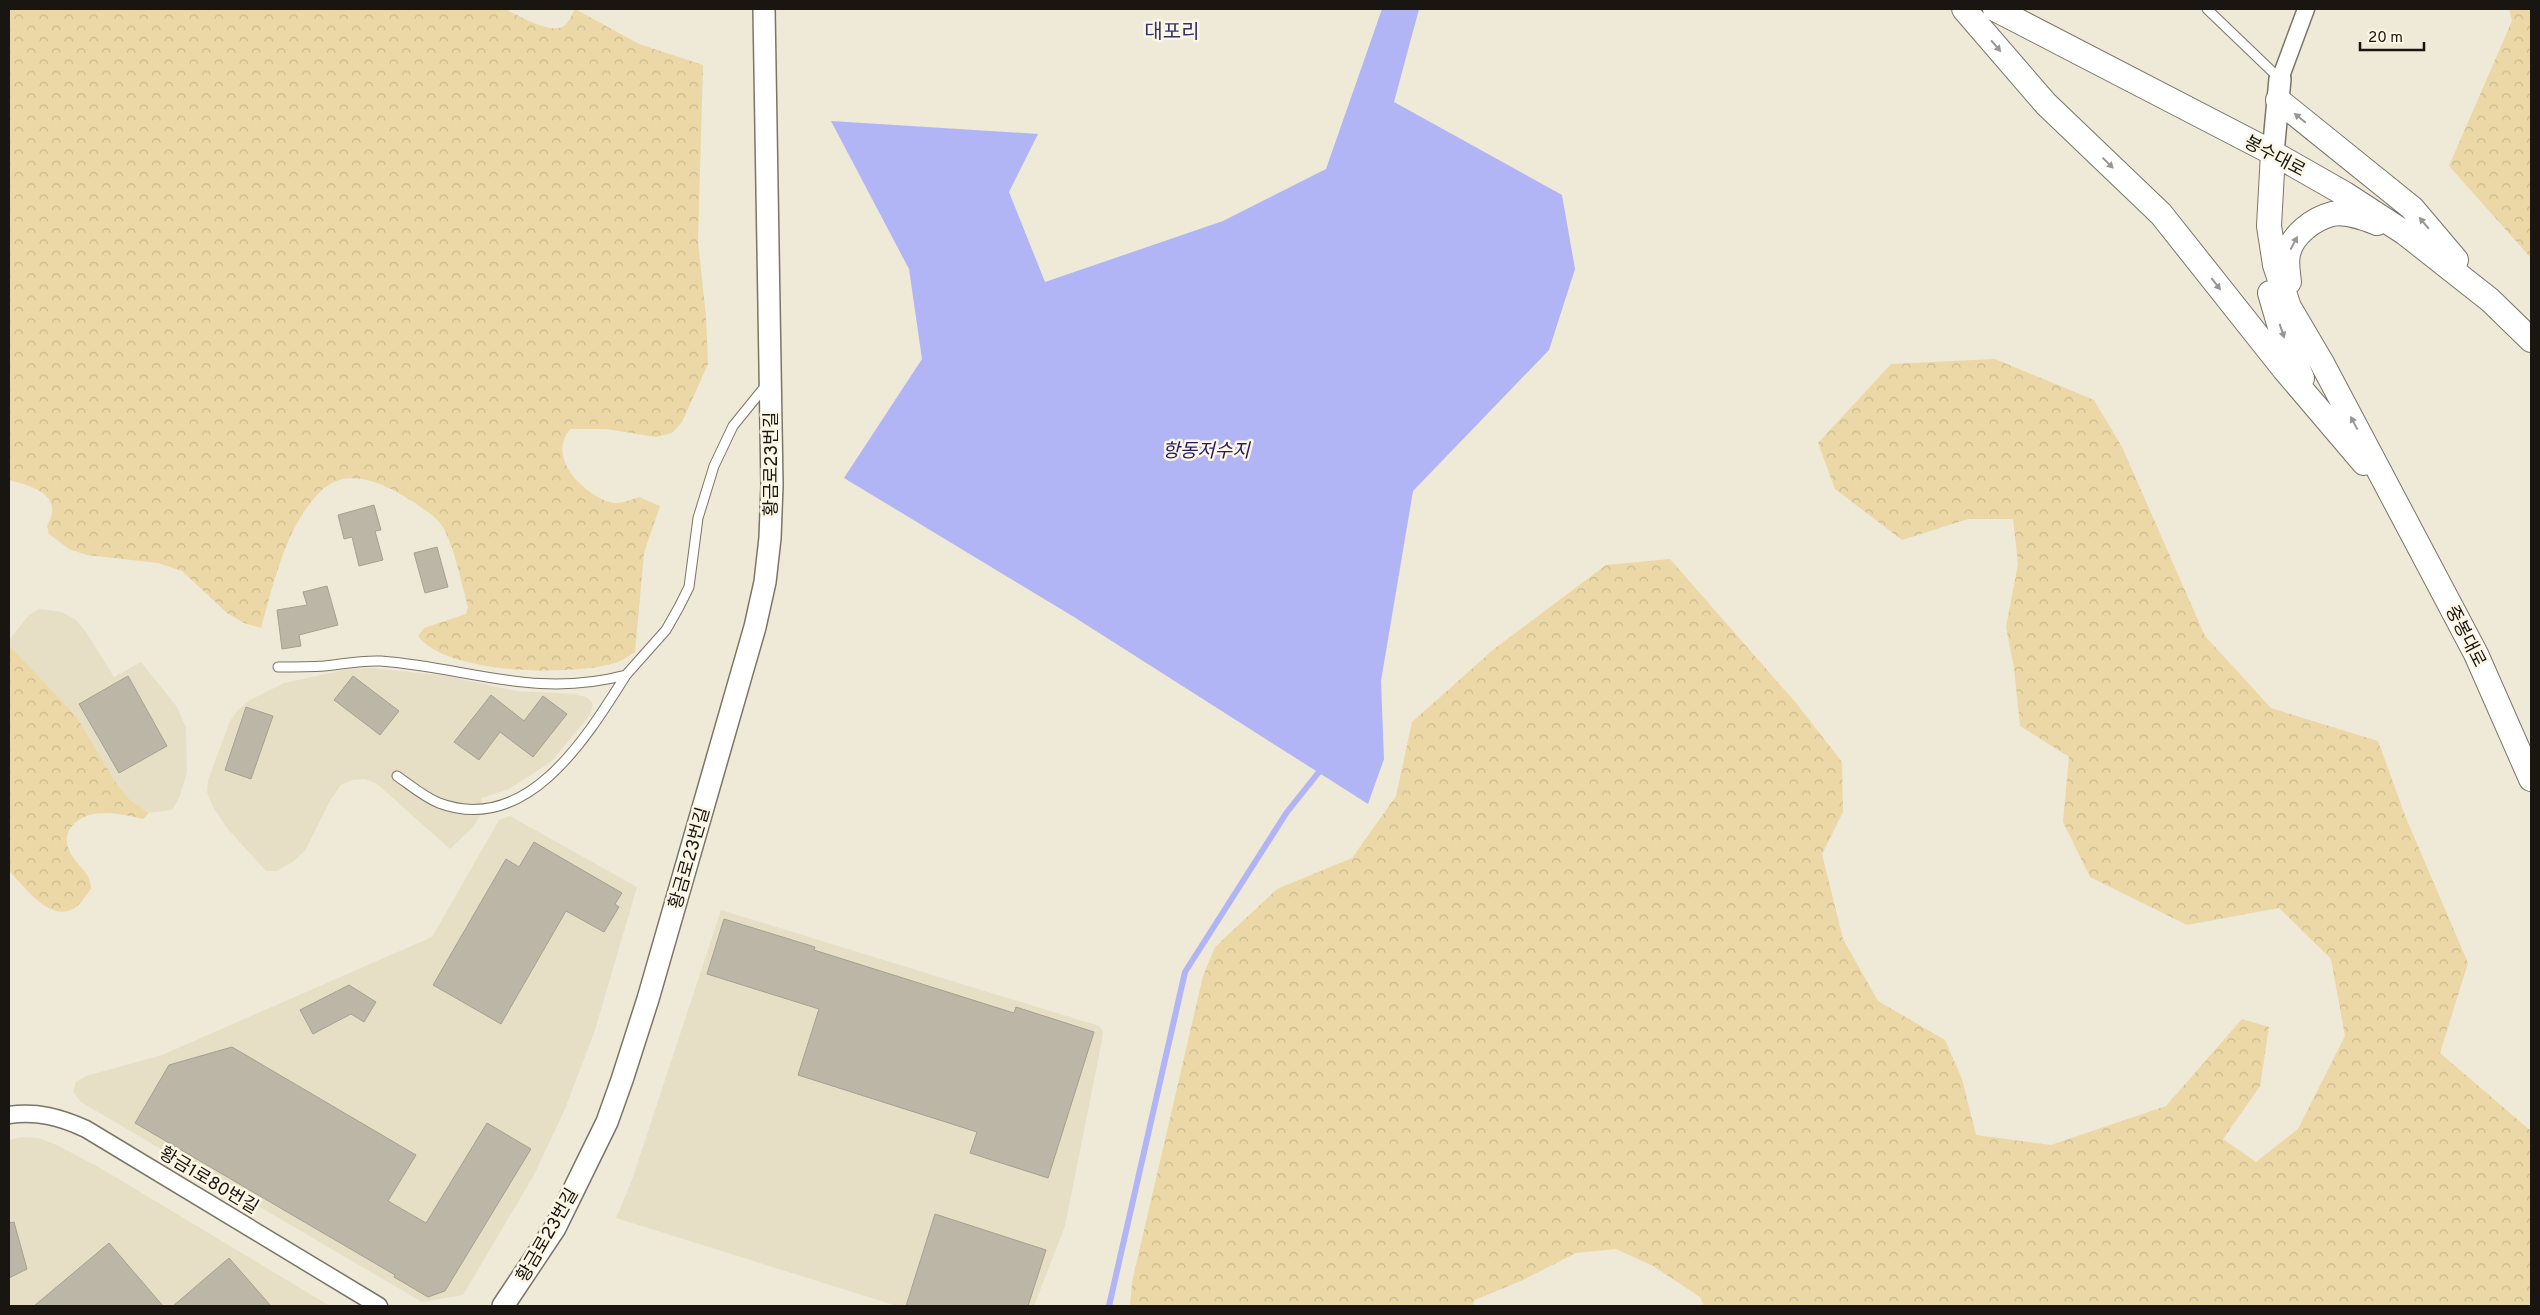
<svg xmlns="http://www.w3.org/2000/svg" width="2540" height="1315" viewBox="0 0 2540 1315" font-family="Overpass,'Noto Sans KR',sans-serif">
  <style>
    .built { fill: #e7dec6 }
    .forest { fill: url(#forest-crowns) }
    .water { fill: #b1b4f5 }
    .lines { fill: none; stroke-linecap: round; stroke-linejoin: round }
    .stream { stroke: #b1b4f5; stroke-width: 6 }
    .building { fill: #bcb6a6; stroke: #a6a090 }
    .service-casing { stroke: #7b7566; stroke-width: 11 }
    .minor-casing { stroke: #7b7566; stroke-width: 19 }
    .tertiary-casing { stroke: #7b7566; stroke-width: 24 }
    .secondary-casing { stroke: #7b7566; stroke-width: 26 }
    .service { stroke: #fff; stroke-width: 9 }
    .minor { stroke: #fff; stroke-width: 16 }
    .tertiary { stroke: #fff; stroke-width: 21 }
    .secondary { stroke: #fff; stroke-width: 24 }
    .oneway { fill: #989694 }
    .labels { text-anchor: middle; stroke-width: 5; stroke-linejoin: round; paint-order: stroke }
    .street-label { font-size: 18px; fill: #191611; stroke: #fcf6e5 }
    .water-label { font-size: 19px; font-style: italic; fill: #241963; stroke: #fcf6e5 }
    .quarter-label { font-size: 20px; fill: #33306b; stroke: #fcf6e5 }
  </style>
  <defs>
    <pattern id="forest-crowns" width="20" height="18" patternUnits="userSpaceOnUse" patternTransform="scale(1.25)"><rect width="20" height="18" fill="#ebd8a6"/><path d="M2 6a3 3 0 1 1 6 0M12 15a3 3 0 1 1 6 0" fill="none" stroke="#c9b98e"/></pattern>
  </defs>
  <rect width="100%" height="100%" fill="#efe9d8"/>
  <path class="built" d="M 39,609 L 62,612 L 76,620 L 86,632 L 114,677 L 141,662 L 177,707 L 186,728 L 187,773 L 179,798 L 172,810 L 149,813 L 129,799 L 116,783 L 76,716 L 9,645 L 9,640 L 29,615 Z
    M 372,668 L 447,676 L 516,691 L 576,694 L 588,698 L 593,704 L 590,715 L 551,762 L 509,789 L 482,798 L 479,818 L 473,827 L 450,849 L 376,783 L 364,779 L 352,780 L 341,785 L 331,799 L 306,849 L 294,861 L 277,871 L 266,871 L 227,828 L 213,807 L 207,792 L 208,780 L 230,721 L 238,710 L 250,700 L 284,683 L 349,669 Z
    M 510,816 L 637,887 L 595,1030 L 565,1109 L 534,1175 L 463,1295 L 422,1302 L 81,1102 L 73,1092 L 76,1082 L 86,1076 L 162,1055 L 432,937 L 499,820 Z
    M 721,910 L 1099,1026 L 1103,1031 L 1102,1040 L 1065,1226 L 1034,1306 L 897,1306 L 616,1218 L 632,1180 Z
    M 23,1137 L 38,1138 L 57,1145 L 102,1169 L 330,1306 L 9,1306 L 9,1140 Z"/>
  <path class="forest" d="M 9,9 L 505,9 C 518,15 551,35 564,26 C 569,23 572,14 575,9 L 639,44 L 703,65 L 698,241 L 706,317 L 708,364 L 682,422 L 672,433 L 656,437 L 606,429 L 570,429 C 547,457 581,492 609,502 C 619,505 630,500 639,497 L 660,506 L 644,553 L 635,652 C 628,656 622,661 615,663 C 571,676 447,675 418,636 L 424,628 L 466,614 L 468,607 C 462,585 455,551 445,531 C 439,518 426,511 415,503 C 387,485 347,463 319,493 C 285,528 274,583 261,628 L 244,623 L 227,613 L 182,571 L 158,563 L 87,555 L 69,549 L 49,534 L 47,526 C 65,495 32,486 9,480 Z
    M 2509,9 L 2531,9 L 2531,258 L 2449,166 L 2512,21 Z
    M 1995,359 L 2094,400 L 2122,447 L 2205,636 L 2271,708 L 2378,741 L 2406,818 L 2468,963 L 2440,1053 L 2531,1131 L 2531,1306 L 1704,1306 L 1700,1297 L 1653,1266 L 1616,1249 L 1576,1253 L 1523,1280 L 1475,1300 L 1472,1306 L 1130,1306 L 1132,1282 L 1203,976 L 1215,947 L 1277,889 L 1352,858 L 1396,796 L 1412,722 L 1494,649 L 1606,565 L 1670,559 L 1796,703 L 1842,762 L 1843,812 L 1822,854 L 1843,939 L 1878,1001 L 1945,1040 L 1962,1079 L 1976,1135 L 2051,1145 L 2166,1106 L 2242,1019 L 2269,1027 L 2260,1086 L 2223,1139 L 2256,1162 L 2298,1129 L 2345,1036 L 2331,959 L 2279,908 L 2187,925 L 2090,877 L 2063,822 L 2069,757 L 2020,726 L 2014,668 L 2006,627 L 2018,564 L 2013,519 L 1968,519 L 1902,540 L 1835,489 L 1818,443 L 1891,364 Z
    M 9,645 L 76,716 L 116,783 L 129,799 L 149,813 L 143,819 C 121,814 91,806 73,825 C 66,832 65,841 69,850 C 75,865 91,871 91,889 C 86,895 80,906 73,909 C 49,922 24,886 9,871 Z"/>
  <path class="water" d="M 1382,9 L 1419,9 L 1394,102 L 1562,195 L 1575,269 L 1549,350 L 1413,491 L 1381,681 L 1384,759 L 1368,804 L 1074,617 L 844,478 L 922,359 L 909,269 L 831,121 L 1038,134 L 1009,192 L 1045,282 L 1223,221 L 1326,169 Z"/>
  <g class="lines">
    <path class="stream" d="M 1109,1306 L 1185,972 L 1287,812 L 1319,772"/>
  </g>
  <path class="building" d="M 374,505 L 381,530 L 375,531 L 383,560 L 359,566 L 352,537 L 344,539 L 338,515 Z
    M 437,547 L 448,587 L 425,593 L 414,553 Z
    M 327,586 L 338,625 L 299,635 L 301,646 L 282,649 L 277,610 L 307,605 L 303,592 Z
    M 128,676 L 167,746 L 119,773 L 79,704 Z
    M 353,676 L 399,711 L 380,735 L 334,700 Z
    M 491,695 L 524,721 L 543,696 L 567,714 L 533,757 L 500,732 L 479,760 L 454,742 Z
    M 246,707 L 273,716 L 251,779 L 225,770 Z
    M 534,842 L 622,893 L 615,904 L 619,907 L 604,932 L 566,911 L 501,1024 L 433,985 L 506,859 L 519,867 Z
    M 724,919 L 815,947 L 814,950 L 1014,1013 L 1016,1007 L 1094,1032 L 1048,1178 L 970,1153 L 977,1132 L 798,1075 L 819,1009 L 707,974 Z
    M 349,985 L 376,1002 L 364,1022 L 351,1014 L 313,1034 L 300,1010 Z
    M 232,1047 L 416,1155 L 388,1201 L 426,1223 L 487,1123 L 531,1149 L 445,1291 L 428,1297 L 394,1277 L 395,1275 L 135,1123 L 169,1065 Z
    M 935,1214 L 1046,1250 L 1028,1306 L 906,1306 Z
    M 14,1222 L 27,1269 L 9,1278 L 9,1223 Z
    M 109,1243 L 163,1306 L 34,1306 Z
    M 229,1258 L 271,1306 L 173,1306 Z"/>
  <g class="lines">
    <g class="service-casing">
      <path id="service" d="M 2207,9 L 2280,79
        M 278,667 C 293,667 309,667 324,666 C 343,664 362,660 381,661 C 470,668 535,699 626,675 C 587,737 527,836 439,803 C 424,797 410,785 397,776
        M 626,675 L 666,630 L 679,607 L 689,587 L 698,518 L 714,466 L 733,426 L 767,384"/>
    </g>
    <g class="minor-casing">
      <path id="minor" d="M 2280,79 L 2306,9
        M 9,1115 C 37,1111 60,1117 86,1129 L 379,1306"/>
    </g>
    <g class="tertiary-casing">
      <path id="tertiary" d="M 2273,153 L 2280,79
        M 503,1306 L 555,1228 L 607,1122 L 622,1080 L 648,999 L 755,627 L 765,582 L 770,538 L 772,485 L 764,9"/>
    </g>
    <g class="secondary-casing">
      <path id="secondary" d="M 1964,9 L 2046,104 L 2161,214 L 2284,369 L 2364,463
        M 1995,9 L 2273,153 L 2345,194 L 2405,233 L 2490,300 L 2531,340
        M 2278,100 L 2412,208 L 2456,260
        M 2273,153 L 2269,226 L 2275,265 L 2289,307 L 2322,363 L 2476,654 L 2531,779
        M 2289,282 C 2288,273 2286,263 2288,254 C 2292,235 2313,219 2332,214 C 2346,211 2364,218 2377,223
        M 2270,293 L 2282,334 L 2302,378"/>
    </g>
    <use href="#service" class="service"/>
    <use href="#minor" class="minor"/>
    <use href="#tertiary" class="tertiary"/>
    <use href="#secondary" class="secondary"/>
  </g>
  <defs><path id="oneway-solid" d="M-6-.8H1V-3.2L6.5 0L1 3.2V.8H-6Z" transform="scale(1.25)"/></defs>
  <g class="oneway">
    <use href="#oneway-solid" transform="translate(1996 46) rotate(49)"/>
    <use href="#oneway-solid" transform="translate(2300 118) rotate(-141)"/>
    <use href="#oneway-solid" transform="translate(2108 163) rotate(44)"/>
    <use href="#oneway-solid" transform="translate(2424 223) rotate(-130)"/>
    <use href="#oneway-solid" transform="translate(2294 243) rotate(-62)"/>
    <use href="#oneway-solid" transform="translate(2216 284) rotate(52)"/>
    <use href="#oneway-solid" transform="translate(2282 331) rotate(71)"/>
    <use href="#oneway-solid" transform="translate(2354 423) rotate(-118)"/>
  </g>
  <g class="labels">
    <g class="street-label">
      <text transform="translate(2275 156) rotate(28)" y="6">봉수대로</text>
      <text transform="translate(771 464) rotate(-90)" y="6">황금로23번길</text>
      <text transform="translate(2466 636) rotate(63)" y="6">중봉대로</text>
      <text transform="translate(689 858) rotate(-74)" y="6">황금로23번길</text>
      <text transform="translate(209 1180) rotate(31)" y="6">황금1로80번길</text>
      <text transform="translate(547 1235) rotate(-60)" y="6">황금로23번길</text>
    </g>
    <g class="water-label">
      <text x="1206" y="457">항동저수지</text>
    </g>
    <g class="quarter-label">
      <text x="1172" y="38">대포리</text>
    </g>
  </g>
  <rect width="2540" height="1315" fill="none" stroke="#191611" stroke-width="20"/>
  <path d="M2360 42v8h64v-8" fill="none" stroke="#191611" stroke-width="2.5"/>
  <text x="2368" y="42" font-size="15" fill="#191611" stroke="#fcf6e5" stroke-width="4" paint-order="stroke">20 m</text>
</svg>
